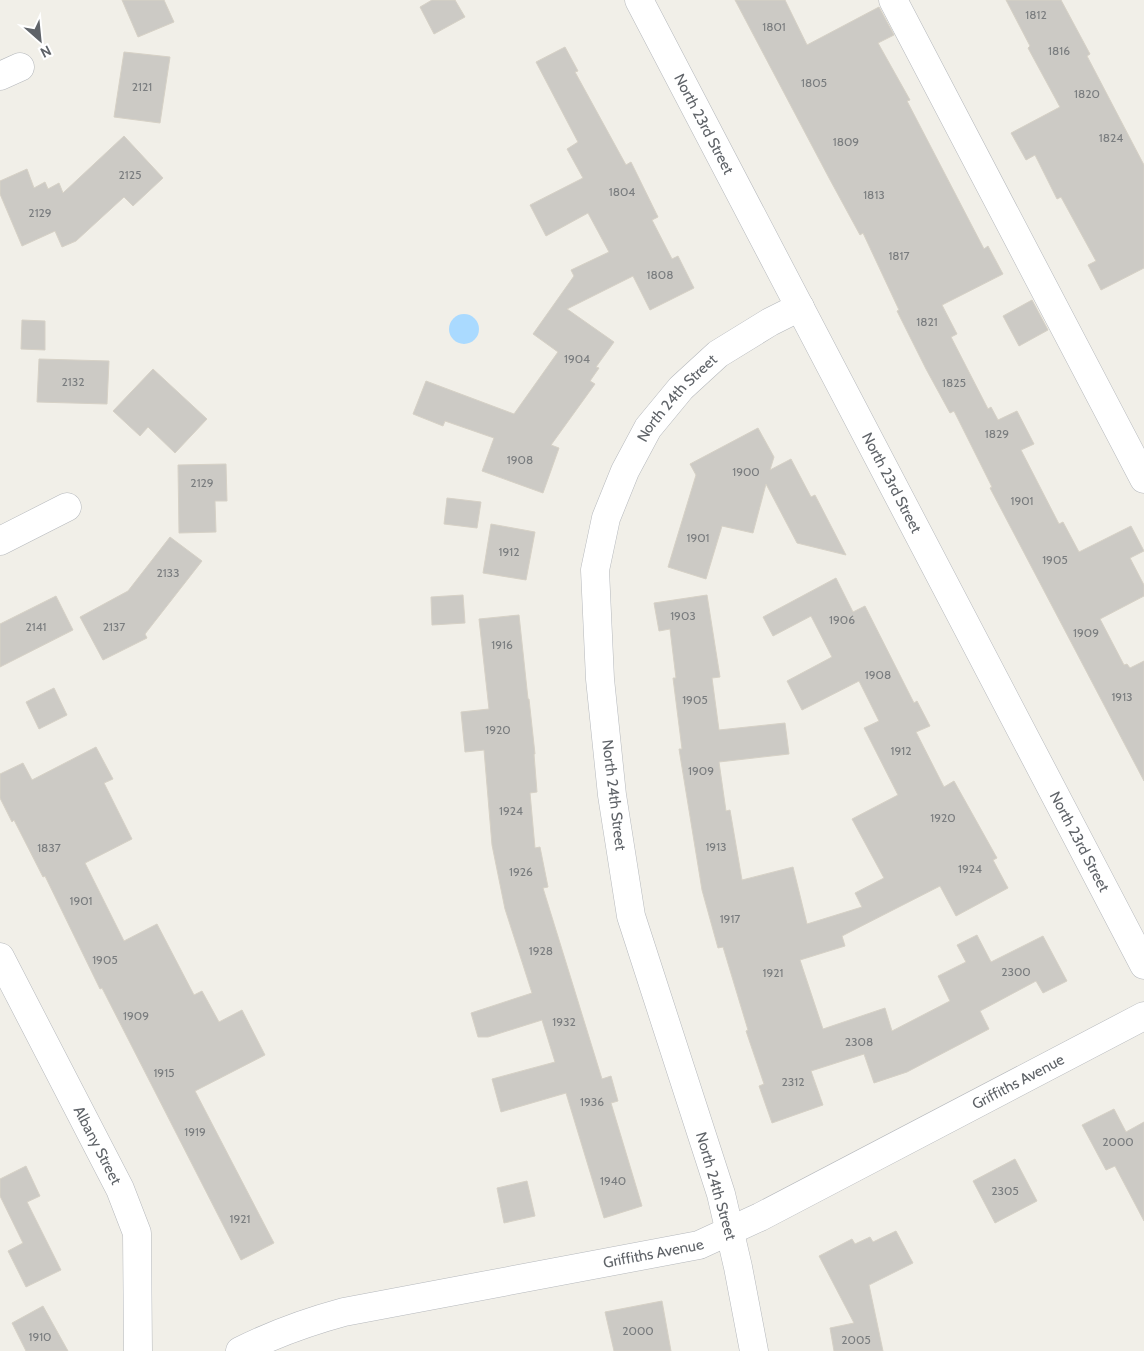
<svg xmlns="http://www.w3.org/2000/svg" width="1144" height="1351" viewBox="0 0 1144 1351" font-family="Cabin,sans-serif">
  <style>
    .water { fill: #aadaff }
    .building { fill: #cccac5; stroke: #d6d1c6 }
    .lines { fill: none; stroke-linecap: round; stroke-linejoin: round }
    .minor-casing { stroke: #b5b8bc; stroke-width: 29 }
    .minor { stroke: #fff; stroke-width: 28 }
    .labels { text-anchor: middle; stroke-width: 4.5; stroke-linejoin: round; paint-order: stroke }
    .number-label { font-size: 12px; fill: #7a7d7f }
    .street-label { font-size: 15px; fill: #5f6368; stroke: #fff }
  </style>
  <rect width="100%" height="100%" fill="#f1efe8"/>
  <path class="water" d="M449 329a15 15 0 1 1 30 0a15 15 0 1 1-30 0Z"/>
  <path class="building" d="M 122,0 L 164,0 L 174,22 L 138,37 Z
    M 432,0 L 455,0 L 465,17 L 434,34 L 420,7 Z
    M 735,0 L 785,0 L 807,45 L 879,7 L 894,35 L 878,43 L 910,100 L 907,101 L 984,249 L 988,246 L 1003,274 L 942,305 L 957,334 L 951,337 L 988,409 L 991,407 L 998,420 L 1017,411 L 1034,444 L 1021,450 L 1059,524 L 1063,522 L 1079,552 L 1131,526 L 1144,551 L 1130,558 L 1144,585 L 1144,596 L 1100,619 L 1124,665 L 1127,664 L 1130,668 L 1144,661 L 1144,781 L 990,488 L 992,487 L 954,411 L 950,413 L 926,369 L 897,311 L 899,310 L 863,233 L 860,235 L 829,178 Z
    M 1006,0 L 1061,0 L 1090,54 L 1087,56 L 1144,165 L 1144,268 L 1101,290 L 1088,265 L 1096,261 L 1061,197 L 1057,199 L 1035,155 L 1026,160 L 1011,133 L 1060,107 L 1028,48 L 1030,46 Z
    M 565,47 L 578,71 L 575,72 L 626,165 L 631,162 L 658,217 L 652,220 L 672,259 L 678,256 L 694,288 L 650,310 L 633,276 L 567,309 L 614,342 L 596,367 L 599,368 L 590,381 L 595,384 L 551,445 L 559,448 L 543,493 L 482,471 L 494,438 L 445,421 L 443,426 L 413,414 L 426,381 L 514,414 L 558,352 L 533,334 L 574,276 L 571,270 L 609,252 L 588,213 L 546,236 L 530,205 L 583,178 L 567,149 L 578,142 L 536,62 Z
    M 124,52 L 170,57 L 160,123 L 114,117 Z
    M 124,136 L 163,178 L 133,206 L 124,197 L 76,241 L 62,247 L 55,231 L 22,246 L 0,194 L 0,181 L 27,169 L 34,188 L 45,182 L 48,189 L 59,183 L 63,193 Z
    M 1032,300 L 1048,330 L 1019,346 L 1003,316 Z
    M 22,320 L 45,321 L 45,350 L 21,349 Z
    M 39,359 L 109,361 L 107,404 L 37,402 Z
    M 153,369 L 207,419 L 175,453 L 148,427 L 140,436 L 113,411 Z
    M 758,428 L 774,457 L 770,470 L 791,459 L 811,497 L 815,495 L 846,555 L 797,543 L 766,484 L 753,533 L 722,526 L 706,579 L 668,567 L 696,475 L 690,464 Z
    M 226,464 L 227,501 L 215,501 L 216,532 L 179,533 L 178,465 Z
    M 447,498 L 481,502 L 477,528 L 444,524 Z
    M 491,524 L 535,532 L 526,580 L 483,573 Z
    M 170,537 L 202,561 L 145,634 L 147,638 L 103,660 L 80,617 L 128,591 Z
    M 836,578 L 853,612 L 865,606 L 914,703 L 917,701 L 930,726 L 916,732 L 944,787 L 954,781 L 997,858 L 993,860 L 1008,888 L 956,916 L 940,886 L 842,936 L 845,946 L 800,960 L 823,1029 L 885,1008 L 892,1031 L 950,1001 L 938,976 L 966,962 L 957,945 L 977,935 L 991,962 L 1043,936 L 1067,981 L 1043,993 L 1036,981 L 980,1011 L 989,1029 L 907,1072 L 874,1083 L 864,1054 L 811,1071 L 823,1105 L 772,1123 L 759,1086 L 764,1084 L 746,1031 L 748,1030 L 723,947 L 718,948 L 702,890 L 679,749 L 682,749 L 673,678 L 676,678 L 670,629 L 659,631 L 654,603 L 707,595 L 720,677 L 712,678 L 719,730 L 785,723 L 789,754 L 719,762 L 726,811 L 730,810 L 742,880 L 793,867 L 807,924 L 862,907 L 855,893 L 884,878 L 852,819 L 898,795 L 864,728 L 879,721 L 859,681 L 802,710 L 787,681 L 832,657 L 811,616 L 773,636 L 763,617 Z
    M 463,595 L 465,623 L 432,625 L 431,597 Z
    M 56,596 L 73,630 L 0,667 L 0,624 Z
    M 519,615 L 528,699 L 529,699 L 535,754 L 534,754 L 537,792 L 530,793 L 535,848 L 540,847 L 548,887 L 543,888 L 602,1079 L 611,1076 L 618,1101 L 611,1103 L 642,1206 L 604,1218 L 566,1093 L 501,1112 L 492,1079 L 555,1062 L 542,1020 L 488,1037 L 478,1037 L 471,1013 L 532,993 L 505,909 L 492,845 L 484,750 L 465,752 L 461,712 L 489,709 L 479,619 Z
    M 54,688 L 67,715 L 39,729 L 26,702 Z
    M 96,747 L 113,779 L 104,783 L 132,839 L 85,863 L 124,941 L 157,924 L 194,995 L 202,991 L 219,1022 L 242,1010 L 265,1055 L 195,1091 L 274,1243 L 241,1260 L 102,988 L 100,989 L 45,876 L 43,877 L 14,820 L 12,822 L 0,798 L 0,774 L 23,763 L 32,780 Z
    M 1114,1109 L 1126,1132 L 1144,1122 L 1144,1221 L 1115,1166 L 1106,1170 L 1082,1125 Z
    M 1015,1159 L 1037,1201 L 995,1223 L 973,1181 Z
    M 26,1166 L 40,1196 L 27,1202 L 61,1270 L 26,1287 L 8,1251 L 23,1243 L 0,1196 L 0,1179 Z
    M 527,1181 L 535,1216 L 504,1223 L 497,1188 Z
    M 896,1231 L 913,1263 L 869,1285 L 883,1351 L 834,1351 L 830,1328 L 854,1323 L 819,1256 L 852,1239 L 855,1244 L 870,1237 L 873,1242 Z
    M 662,1301 L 671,1351 L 614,1351 L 605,1312 Z
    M 43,1306 L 68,1351 L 26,1351 L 12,1323 Z"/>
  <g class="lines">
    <g class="minor-casing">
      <g id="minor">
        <path id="s1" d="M 639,0 L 1144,965"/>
        <path d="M 893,0 L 1144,479"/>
        <path d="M 0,76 L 20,67"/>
        <path d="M 0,541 L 67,507"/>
        <path id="s2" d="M 0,957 L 120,1189 L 137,1233 L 138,1351"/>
        <path id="s3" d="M 240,1351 C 274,1334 307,1322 344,1312 L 699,1245 L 760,1217 L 1144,1016"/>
        <path id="s4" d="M 754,1351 L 738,1267 L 721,1194 L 631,916 L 612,795 L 600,679 L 595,570 L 606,518 L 625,471 L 648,428 L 681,388 L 718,354 L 770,322 L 800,307"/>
      </g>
    </g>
    <use href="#minor" class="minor"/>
  </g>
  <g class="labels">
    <g class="number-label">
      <text x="1036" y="19">1812</text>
      <text x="774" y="31">1801</text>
      <text x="1059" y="55">1816</text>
      <text x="814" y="87">1805</text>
      <text x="142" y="91">2121</text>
      <text x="1087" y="98">1820</text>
      <text x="1111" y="142">1824</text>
      <text x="846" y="146">1809</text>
      <text x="130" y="179">2125</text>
      <text x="622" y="196">1804</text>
      <text x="874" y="199">1813</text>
      <text x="40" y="217">2129</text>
      <text x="899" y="260">1817</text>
      <text x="660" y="279">1808</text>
      <text x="927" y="326">1821</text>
      <text x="577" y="363">1904</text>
      <text x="73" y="386">2132</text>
      <text x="954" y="387">1825</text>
      <text x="997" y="438">1829</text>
      <text x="520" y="464">1908</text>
      <text x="746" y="476">1900</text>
      <text x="202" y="487">2129</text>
      <text x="1022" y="505">1901</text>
      <text x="698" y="542">1901</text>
      <text x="509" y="556">1912</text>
      <text x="1055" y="564">1905</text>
      <text x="168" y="577">2133</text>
      <text x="683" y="620">1903</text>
      <text x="842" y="624">1906</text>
      <text x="36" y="631">2141</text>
      <text x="114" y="631">2137</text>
      <text x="1086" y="637">1909</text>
      <text x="502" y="649">1916</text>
      <text x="878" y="679">1908</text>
      <text x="1122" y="701">1913</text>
      <text x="695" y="704">1905</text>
      <text x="498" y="734">1920</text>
      <text x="901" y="755">1912</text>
      <text x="701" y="775">1909</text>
      <text x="511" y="815">1924</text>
      <text x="943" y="822">1920</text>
      <text x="716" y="851">1913</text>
      <text x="49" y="852">1837</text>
      <text x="970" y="873">1924</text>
      <text x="521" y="876">1926</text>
      <text x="81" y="905">1901</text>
      <text x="730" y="923">1917</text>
      <text x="541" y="955">1928</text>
      <text x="105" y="964">1905</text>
      <text x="1016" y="976">2300</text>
      <text x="773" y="977">1921</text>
      <text x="136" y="1020">1909</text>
      <text x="564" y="1026">1932</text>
      <text x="859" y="1046">2308</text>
      <text x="164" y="1077">1915</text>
      <text x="793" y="1086">2312</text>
      <text x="592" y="1106">1936</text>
      <text x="195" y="1136">1919</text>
      <text x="1118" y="1146">2000</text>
      <text x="613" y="1185">1940</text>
      <text x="1005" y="1195">2305</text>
      <text x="240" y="1223">1921</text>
      <text x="638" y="1335">2000</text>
      <text x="40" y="1341">1910</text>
      <text x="856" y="1344">2005</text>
    </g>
    <g class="street-label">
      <text dy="5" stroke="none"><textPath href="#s1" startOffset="140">North 23rd Street</textPath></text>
      <text dy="5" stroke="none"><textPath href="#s4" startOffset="995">North 24th Street</textPath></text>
      <text dy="5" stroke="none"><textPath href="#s1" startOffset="545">North 23rd Street</textPath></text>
      <text transform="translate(614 795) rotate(83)" y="5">North 24th Street</text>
      <text dy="5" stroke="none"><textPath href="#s1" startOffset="950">North 23rd Street</textPath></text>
      <text dy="5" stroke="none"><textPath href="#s3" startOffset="831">Griffiths Avenue</textPath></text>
      <text dy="5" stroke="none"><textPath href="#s2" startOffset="212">Albany Street</textPath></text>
      <text transform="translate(716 1186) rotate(74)" y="5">North 24th Street</text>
      <text dy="5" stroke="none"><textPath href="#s3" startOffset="426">Griffiths Avenue</textPath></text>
    </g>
  </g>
  <g transform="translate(40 40) rotate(153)" stroke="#ffffff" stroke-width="4" paint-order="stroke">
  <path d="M0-4L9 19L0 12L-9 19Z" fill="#5f6368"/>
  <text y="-8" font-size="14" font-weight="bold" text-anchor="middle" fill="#5f6368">N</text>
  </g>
</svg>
